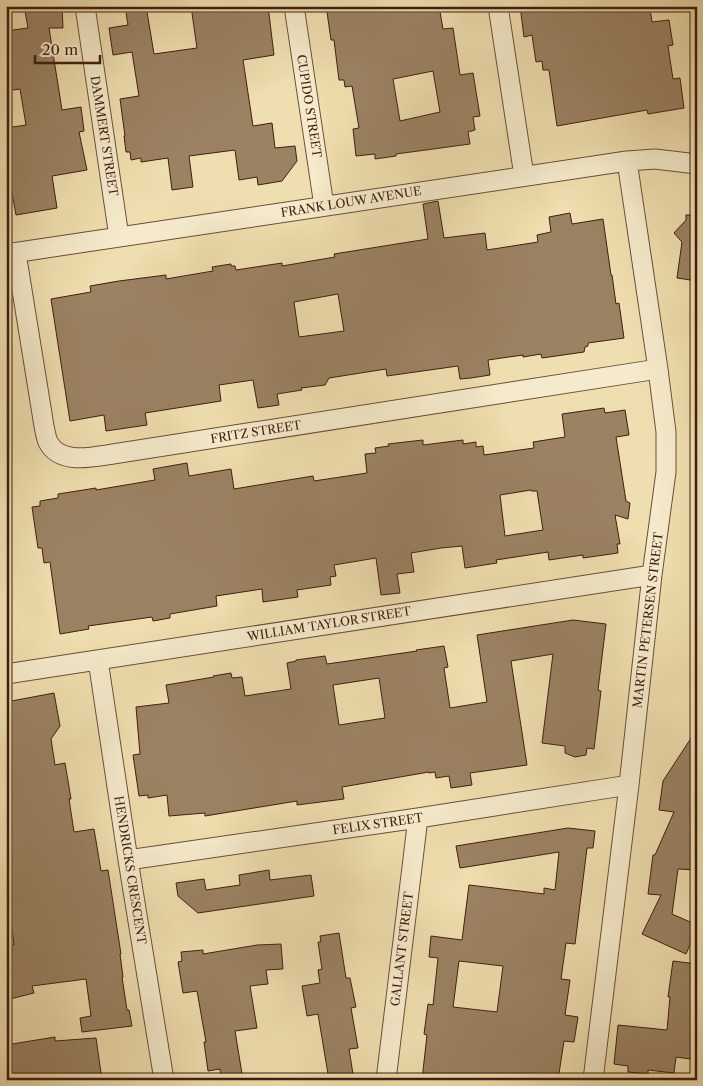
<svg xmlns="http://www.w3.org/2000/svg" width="703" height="1086" viewBox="0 0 703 1086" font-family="'Libre Caslon Text',serif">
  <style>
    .building { fill: #9b8263; stroke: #3f1f11; fill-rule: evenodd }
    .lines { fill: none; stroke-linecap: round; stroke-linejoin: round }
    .minor-casing { stroke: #6b4f38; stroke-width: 21 }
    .minor { stroke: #f5eacb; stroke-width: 19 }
    .labels { text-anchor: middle; stroke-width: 4; stroke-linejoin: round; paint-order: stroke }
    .street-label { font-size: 12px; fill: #3f1f11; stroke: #f5eacb }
  </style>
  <rect width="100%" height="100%" fill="#efdeaf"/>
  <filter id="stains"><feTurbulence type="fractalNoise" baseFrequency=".004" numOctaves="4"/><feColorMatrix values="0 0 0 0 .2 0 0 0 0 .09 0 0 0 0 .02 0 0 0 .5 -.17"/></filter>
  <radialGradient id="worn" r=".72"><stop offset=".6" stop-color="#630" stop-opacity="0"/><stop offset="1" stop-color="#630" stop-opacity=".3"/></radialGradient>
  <path class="building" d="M 62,6 L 63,28 L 49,28 L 62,110 L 81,107 L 84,131 L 79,132 L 87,170 L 52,176 L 57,208 L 16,215 L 6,160 L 6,128 L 26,125 L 20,89 L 6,91 L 6,31 L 28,28 L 25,11 Z
    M 125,6 L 146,6 L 154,54 L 197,48 L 191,6 L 268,6 L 274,55 L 243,60 L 253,126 L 272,123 L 275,148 L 295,146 L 297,161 L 282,181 L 258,185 L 257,177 L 239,180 L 235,150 L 189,156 L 193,187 L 172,190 L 168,158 L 141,162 L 141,158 L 131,160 L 130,152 L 126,152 L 124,136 L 125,136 L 120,99 L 139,96 L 132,52 L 113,55 L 109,28 L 128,25 Z
    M 363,6 L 439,6 L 443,29 L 453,28 L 460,75 L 473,73 L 480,116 L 473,117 L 475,130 L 468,132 L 470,144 L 396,154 L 396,156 L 375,159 L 375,154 L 356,156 L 353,129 L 359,128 L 352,86 L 345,87 L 344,80 L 339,80 L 334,40 L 331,40 L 327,12 ZM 433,71 L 440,112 L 400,121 L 393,79 Z
    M 520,6 L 631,6 L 632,10 L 650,8 L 652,22 L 669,20 L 673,45 L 668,46 L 673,79 L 680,78 L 684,108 L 648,114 L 647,110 L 557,126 L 549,70 L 543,70 L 542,61 L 536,62 L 532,35 L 524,37 Z
    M 438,201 L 444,238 L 485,233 L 487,250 L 538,242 L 537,235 L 551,232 L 549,217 L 570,213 L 572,224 L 603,219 L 611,275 L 612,275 L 616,304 L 619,303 L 624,338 L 588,343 L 588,346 L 585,347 L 584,352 L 542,358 L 541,354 L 523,357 L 523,355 L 488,360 L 490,375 L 471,378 L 460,379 L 458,366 L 387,376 L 386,369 L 329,378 L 325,385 L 301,388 L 302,390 L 277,394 L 279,405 L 258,408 L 253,380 L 219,385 L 221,401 L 145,413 L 147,425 L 106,431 L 104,415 L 70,421 L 51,299 L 91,292 L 90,286 L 119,281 L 166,275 L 166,279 L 213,271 L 212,267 L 231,264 L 231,266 L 235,266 L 236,270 L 282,263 L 282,266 L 335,257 L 334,254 L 428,239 L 423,204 ZM 338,294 L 344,331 L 299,337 L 294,302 Z
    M 686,215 L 697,215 L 697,281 L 677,278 L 682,242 L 674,233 L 686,220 Z
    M 604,408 L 605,413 L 625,410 L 629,435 L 616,437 L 626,501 L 630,503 L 628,519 L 615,515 L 620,544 L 617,544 L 618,553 L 583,558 L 583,555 L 549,560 L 548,552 L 496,560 L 497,563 L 465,568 L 462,546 L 441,548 L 411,553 L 414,572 L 397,574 L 400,593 L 381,595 L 376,558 L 334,565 L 336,576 L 330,577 L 331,585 L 297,590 L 298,597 L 263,602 L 262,589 L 216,596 L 217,606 L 170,614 L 170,618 L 153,621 L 152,617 L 88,626 L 89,629 L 60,634 L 50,562 L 44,563 L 42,548 L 38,548 L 32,507 L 40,506 L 40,501 L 58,498 L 58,494 L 96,488 L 96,490 L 155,480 L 153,469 L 187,463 L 189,476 L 231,469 L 234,489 L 313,476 L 314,481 L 367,473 L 365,454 L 376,453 L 375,448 L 389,446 L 388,444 L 423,440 L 423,445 L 463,440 L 463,444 L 476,442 L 476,447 L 483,446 L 484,455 L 534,448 L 533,442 L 565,437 L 562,414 ZM 531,490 L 531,491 L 537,491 L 543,530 L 505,536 L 500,495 Z
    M 573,620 L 606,624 L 598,690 L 601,691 L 594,749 L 587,748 L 586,755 L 575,757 L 565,753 L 565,746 L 542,743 L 553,654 L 511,661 L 527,765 L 470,773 L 472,785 L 451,788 L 449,776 L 436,778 L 435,772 L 429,773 L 429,772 L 342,787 L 344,799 L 297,805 L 297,801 L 205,816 L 205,813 L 169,816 L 167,795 L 148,798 L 148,795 L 139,796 L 133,755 L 140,754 L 136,707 L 169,703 L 166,685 L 214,677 L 213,676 L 231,673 L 232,678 L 242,677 L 245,696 L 291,689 L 287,663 L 296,661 L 296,660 L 325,656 L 327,664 L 417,651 L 416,650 L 444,646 L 448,667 L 444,668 L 450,708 L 487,702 L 477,635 ZM 379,678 L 385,718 L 339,725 L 333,685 Z
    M 54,693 L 60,726 L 51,739 L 55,765 L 65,763 L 71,799 L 69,799 L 74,832 L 94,829 L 101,871 L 108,870 L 121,954 L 120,954 L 123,977 L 122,977 L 127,1010 L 129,1010 L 132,1026 L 82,1032 L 80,1018 L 91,1016 L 86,979 L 32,986 L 34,993 L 6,1000 L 6,946 L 14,945 L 8,897 L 12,896 L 6,868 L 6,702 Z
    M 697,729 L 697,870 L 678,869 L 672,914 L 697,925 L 697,929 L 686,954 L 642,934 L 661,895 L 648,894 L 653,855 L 655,855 L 674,812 L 659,810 L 663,781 Z
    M 568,828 L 595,831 L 593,848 L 587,848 L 575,944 L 566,943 L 561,979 L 570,980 L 565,1015 L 578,1017 L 574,1042 L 564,1041 L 558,1080 L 422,1080 L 427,1035 L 424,1034 L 428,1004 L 433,1005 L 438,958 L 429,957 L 431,936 L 462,940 L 469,885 L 544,894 L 544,888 L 555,890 L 559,852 L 460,868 L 456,846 ZM 459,961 L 503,966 L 497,1012 L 453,1007 Z
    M 269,870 L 270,880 L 311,875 L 314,896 L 198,913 L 178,896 L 176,883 L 204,879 L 206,890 L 240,885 L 239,875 Z
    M 339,933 L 346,978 L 350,978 L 356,1007 L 351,1008 L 358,1048 L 349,1049 L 354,1080 L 329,1080 L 318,1014 L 307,1016 L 302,986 L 320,983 L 318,970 L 322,969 L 318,942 L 321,942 L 320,936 Z
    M 281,944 L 283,969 L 266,970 L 268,984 L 250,986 L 257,1028 L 235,1031 L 243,1080 L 221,1080 L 220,1069 L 208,1071 L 204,1042 L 206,1042 L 197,991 L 183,993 L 178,962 L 182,961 L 181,952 L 203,950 L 203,954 L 257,945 Z
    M 673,961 L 697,964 L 697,979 L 694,1001 L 697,1001 L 697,1060 L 676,1057 L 674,1073 L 648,1070 L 648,1074 L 628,1072 L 628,1066 L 614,1064 L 618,1025 L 667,1030 L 670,997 L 668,997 Z
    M 55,1037 L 55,1041 L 96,1038 L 102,1080 L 6,1080 L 6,1045 Z"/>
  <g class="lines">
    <g class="minor-casing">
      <path id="minor" d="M 85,6 L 119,237
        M 294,6 L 324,206
        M 498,6 L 524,176
        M 16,253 L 44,426 C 45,431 46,437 48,442 C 60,465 92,457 113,454 L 658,369
        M 6,254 L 627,161 L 655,159 L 697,164
        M 98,660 L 128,860 L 164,1080
        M 6,674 L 652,575
        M 128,860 L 418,818 L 629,785
        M 386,1080 L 418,818
        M 593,1080 L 629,785 L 652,575 L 666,472 L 666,432 L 658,369 L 627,161"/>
    </g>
    <use href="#minor" class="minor"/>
  </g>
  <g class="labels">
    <g class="street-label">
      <text transform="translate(309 106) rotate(81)" y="4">CUPIDO STREET</text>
      <text transform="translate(104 136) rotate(81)" y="4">DAMMERT STREET</text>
      <text transform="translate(351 202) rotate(-9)" y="4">FRANK LOUW AVENUE</text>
      <text transform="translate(256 432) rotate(-9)" y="4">FRITZ STREET</text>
      <text transform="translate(648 620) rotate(-83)" y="4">MARTIN PETERSEN STREET</text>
      <text transform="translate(329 624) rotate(-9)" y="4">WILLIAM TAYLOR STREET</text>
      <text transform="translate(378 824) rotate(-8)" y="4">FELIX STREET</text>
      <text transform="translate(130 870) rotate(81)" y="4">HENDRICKS CRESCENT</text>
      <text transform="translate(402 949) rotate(-83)" y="4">GALLANT STREET</text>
    </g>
  </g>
  <rect width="703" height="1086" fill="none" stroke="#efdeaf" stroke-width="25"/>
  <rect x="8" y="8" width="688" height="1071" fill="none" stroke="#3f1f11" stroke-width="2.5"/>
  <rect x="12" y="12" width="678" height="1061" fill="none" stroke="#3f1f11"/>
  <path d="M35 55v8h65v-8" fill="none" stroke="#3f1f11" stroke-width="2.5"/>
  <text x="42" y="55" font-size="15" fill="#3f1f11" stroke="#f5eacb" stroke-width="4" paint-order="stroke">20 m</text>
  <rect width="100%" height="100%" filter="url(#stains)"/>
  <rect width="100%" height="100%" fill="url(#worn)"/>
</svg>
